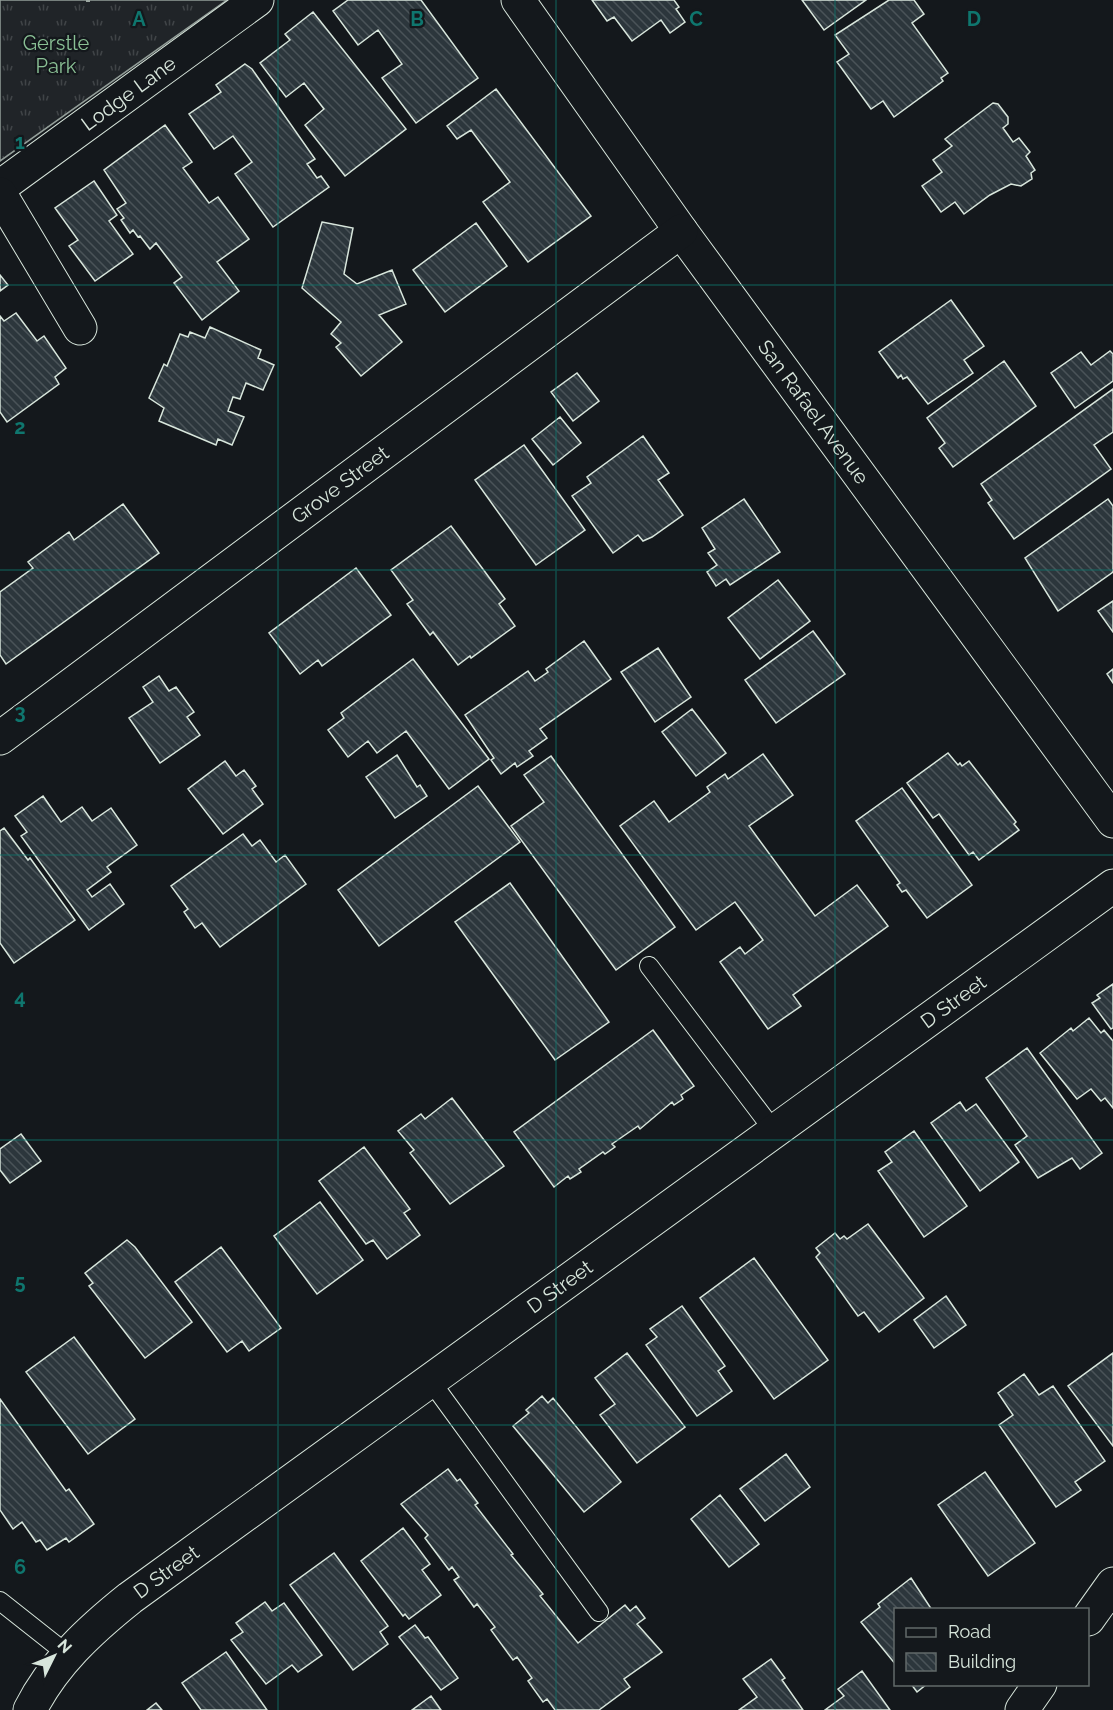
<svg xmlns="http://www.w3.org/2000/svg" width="1113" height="1710" viewBox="0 0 1113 1710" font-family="Raleway,sans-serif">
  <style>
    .grass { fill: url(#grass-tufts); stroke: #939e99; stroke-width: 1.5 }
    .building { fill: url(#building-back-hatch); stroke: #d8e6dc; stroke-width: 1.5 }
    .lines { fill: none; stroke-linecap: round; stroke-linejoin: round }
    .lane-casing { stroke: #d8e6dc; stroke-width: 20 }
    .street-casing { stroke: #d8e6dc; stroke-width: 35 }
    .secondary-casing { stroke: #d8e6dc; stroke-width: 35 }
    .path { stroke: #9da8a2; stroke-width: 4; stroke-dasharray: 4.5 3; stroke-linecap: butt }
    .lane { stroke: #14181c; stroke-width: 18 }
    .street { stroke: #14181c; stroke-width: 33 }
    .secondary { stroke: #14181c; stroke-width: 33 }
    .grid { fill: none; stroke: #0f766e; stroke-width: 1.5; stroke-opacity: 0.55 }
    .labels { text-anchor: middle; stroke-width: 4.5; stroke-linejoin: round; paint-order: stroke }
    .park-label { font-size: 20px; fill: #8ac095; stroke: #14181c }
    .street-label { font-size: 20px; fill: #d8e6dc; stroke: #14181c }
    .grid-label { font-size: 20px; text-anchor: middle; font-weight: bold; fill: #0f766e; stroke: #14181c; stroke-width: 4.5; stroke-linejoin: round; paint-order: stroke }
  </style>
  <defs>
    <pattern id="grass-tufts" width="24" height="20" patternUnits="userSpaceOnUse" patternTransform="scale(1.5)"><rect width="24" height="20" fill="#202428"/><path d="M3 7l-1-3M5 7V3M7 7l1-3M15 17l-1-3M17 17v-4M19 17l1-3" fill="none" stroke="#404447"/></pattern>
    <pattern id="building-back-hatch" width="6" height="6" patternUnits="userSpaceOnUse" patternTransform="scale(1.5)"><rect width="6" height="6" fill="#2c363c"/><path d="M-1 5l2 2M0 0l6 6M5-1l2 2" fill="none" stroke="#4a5358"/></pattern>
  </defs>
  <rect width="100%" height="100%" fill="#14181c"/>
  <path class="grass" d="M 0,0 L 227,0 L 0,161 Z"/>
  <path class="building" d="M 348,0 L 421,0 L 478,78 L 416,123 L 382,78 L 402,64 L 378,30 L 358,45 L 333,11 Z
    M 592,0 L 674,0 L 679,7 L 676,9 L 685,22 L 670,33 L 661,20 L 632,41 L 614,17 L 607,21 Z
    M 802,0 L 866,0 L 824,30 Z
    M 889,0 L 914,0 L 924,14 L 912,23 L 948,73 L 941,78 L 943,81 L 894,117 L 883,101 L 871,109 L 837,62 L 849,54 L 835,35 Z
    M 313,12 L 406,129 L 345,176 L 305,125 L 324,109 L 304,83 L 286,97 L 260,63 L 290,40 L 285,34 Z
    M 245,64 L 252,69 L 315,159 L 307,164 L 317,178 L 321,176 L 329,187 L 273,227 L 235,174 L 252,162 L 233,136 L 214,149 L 189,114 L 221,92 L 216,85 Z
    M 496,89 L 591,216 L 528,262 L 483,202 L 510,182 L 471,130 L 457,139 L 447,126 Z
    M 993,103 L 998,104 L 1008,117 L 1008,124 L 1003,128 L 1013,142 L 1019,138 L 1030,152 L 1026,156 L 1035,170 L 1031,173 L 1032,179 L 1021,186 L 1011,184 L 990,195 L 964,214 L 955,202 L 941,212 L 922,186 L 942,172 L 933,160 L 952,146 L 945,139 Z
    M 165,125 L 192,162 L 183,168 L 209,203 L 218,197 L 249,239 L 217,262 L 239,291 L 202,320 L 174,283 L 182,277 L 156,243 L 150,249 L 140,236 L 138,237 L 133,230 L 130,233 L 121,220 L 124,218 L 117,209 L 126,203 L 104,170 Z
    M 94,181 L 117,215 L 109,221 L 133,254 L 95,281 L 69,246 L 78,240 L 55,208 Z
    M 322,222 L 353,228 L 344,274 L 357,284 L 392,270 L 406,304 L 379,315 L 402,342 L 361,376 L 336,347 L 341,343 L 331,334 L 341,322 L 302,288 Z
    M 476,223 L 507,266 L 445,312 L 413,270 Z
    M 0,275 L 8,285 L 0,291 Z
    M 951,300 L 984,346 L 964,360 L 973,373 L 928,404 L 907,377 L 903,379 L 901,375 L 898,378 L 879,352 Z
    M 16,313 L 37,341 L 44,336 L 66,368 L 55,377 L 59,384 L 7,422 L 0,412 L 0,316 L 4,321 Z
    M 210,327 L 261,350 L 258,358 L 274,365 L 263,390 L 246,383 L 240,399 L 233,397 L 228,411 L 244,417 L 232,445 L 218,439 L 216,445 L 159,421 L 164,408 L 149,398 L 164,364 L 167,366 L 180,334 L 188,337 L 190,332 L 205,338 Z
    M 1110,351 L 1113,354 L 1113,381 L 1075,408 L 1051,373 L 1081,352 L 1091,365 Z
    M 1004,361 L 1036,406 L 953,467 L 939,448 L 945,443 L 927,418 Z
    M 577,373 L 599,401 L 573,421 L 551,392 Z
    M 1113,389 L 1113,432 L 1094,445 L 1111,469 L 1014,539 L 988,503 L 992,500 L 981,484 Z
    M 560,417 L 581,443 L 553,465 L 532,439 Z
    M 643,436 L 669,473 L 658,480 L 683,515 L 652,537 L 643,541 L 638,535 L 613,553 L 572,496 L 591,483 L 587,477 Z
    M 524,445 L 585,530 L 536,565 L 475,480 Z
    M 744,499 L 780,552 L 730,585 L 726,579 L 716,586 L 707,572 L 717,565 L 708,553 L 715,549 L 702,528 Z
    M 1108,499 L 1113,506 L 1113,572 L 1058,611 L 1025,558 Z
    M 123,504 L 159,553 L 6,664 L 0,655 L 0,592 L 33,568 L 28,562 L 69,532 L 74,540 Z
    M 451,526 L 505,599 L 499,604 L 515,626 L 471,658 L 470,656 L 458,665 L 433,632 L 430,635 L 407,604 L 413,600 L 391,570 Z
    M 356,568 L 391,615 L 322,666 L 318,660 L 300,674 L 269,633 Z
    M 778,580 L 810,621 L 760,659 L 728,618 Z
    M 1113,601 L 1113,632 L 1098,611 Z
    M 813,631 L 845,674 L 776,723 L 745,680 Z
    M 584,641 L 611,679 L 540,729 L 547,738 L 529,751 L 533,756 L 517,767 L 515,763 L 501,774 L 491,760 L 494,758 L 465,715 L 528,671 L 535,681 L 548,672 L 546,669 Z
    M 658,648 L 691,697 L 655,722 L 621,672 Z
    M 413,659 L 489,759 L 449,789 L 406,731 L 377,753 L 368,741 L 348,757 L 328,730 L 344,718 L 341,713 Z
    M 1113,669 L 1113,683 L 1107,674 Z
    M 159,676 L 169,691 L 176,687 L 194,712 L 187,717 L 200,735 L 160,763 L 129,718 L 153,702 L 143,687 Z
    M 692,709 L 726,753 L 696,776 L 662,732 Z
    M 948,753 L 958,765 L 960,763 L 962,766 L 969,761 L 1016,822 L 1014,824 L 1019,830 L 979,860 L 973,852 L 969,855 L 939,814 L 933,818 L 907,783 Z
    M 763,754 L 793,795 L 749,826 L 815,916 L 857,885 L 888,926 L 793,995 L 801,1006 L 768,1029 L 720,962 L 740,947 L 745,954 L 763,940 L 735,902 L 696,930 L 620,826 L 654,801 L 669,822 L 710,792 L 707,787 L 725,774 L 728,779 Z
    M 397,755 L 417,787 L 420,785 L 427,796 L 395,818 L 366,777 Z
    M 551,756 L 675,927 L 616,970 L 511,826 L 544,802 L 524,775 Z
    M 225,761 L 236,776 L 244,770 L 256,786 L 252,789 L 263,804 L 223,834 L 188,789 Z
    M 478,786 L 520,842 L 379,946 L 338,890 Z
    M 902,788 L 972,885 L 927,918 L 906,890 L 902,892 L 897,885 L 900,883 L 856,821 Z
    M 43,796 L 61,822 L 82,807 L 92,821 L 111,808 L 137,845 L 107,867 L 111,872 L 87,890 L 92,897 L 110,884 L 124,904 L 89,930 L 21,836 L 27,832 L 15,816 Z
    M 4,828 L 28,860 L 30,858 L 75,920 L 14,963 L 0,943 L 0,831 Z
    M 243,834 L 252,846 L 260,840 L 276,862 L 285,855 L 306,884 L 220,947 L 202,923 L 195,928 L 184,912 L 188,909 L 171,886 Z
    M 510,883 L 609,1022 L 555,1060 L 455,922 Z
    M 1113,984 L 1113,1028 L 1111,1029 L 1092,1003 L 1100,998 L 1097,995 Z
    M 1089,1018 L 1101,1033 L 1104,1030 L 1113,1041 L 1113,1108 L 1105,1098 L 1101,1101 L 1091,1089 L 1077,1099 L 1040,1053 L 1071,1028 L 1073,1031 Z
    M 653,1030 L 694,1086 L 681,1095 L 683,1099 L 674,1105 L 672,1102 L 640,1129 L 638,1126 L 612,1144 L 615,1147 L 605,1154 L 603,1152 L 579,1169 L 581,1172 L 570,1179 L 568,1176 L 554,1187 L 514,1132 Z
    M 1027,1048 L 1102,1153 L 1080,1169 L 1072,1158 L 1038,1178 L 1015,1145 L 1027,1136 L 986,1078 Z
    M 452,1098 L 504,1166 L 450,1204 L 410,1153 L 414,1150 L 398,1131 L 421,1114 L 425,1119 Z
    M 960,1102 L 966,1111 L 976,1104 L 1019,1162 L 980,1191 L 931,1123 Z
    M 914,1131 L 967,1206 L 924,1237 L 878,1171 L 892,1162 L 885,1152 Z
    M 21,1134 L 41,1161 L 10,1183 L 0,1170 L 0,1149 Z
    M 364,1147 L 410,1209 L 404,1213 L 420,1235 L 387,1259 L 373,1240 L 366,1244 L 319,1181 Z
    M 320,1202 L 363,1260 L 317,1294 L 274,1236 Z
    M 868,1224 L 924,1298 L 879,1332 L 864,1312 L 858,1316 L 816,1257 L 820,1253 L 816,1248 L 835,1233 L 840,1239 L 844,1236 L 847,1239 Z
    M 127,1240 L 135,1247 L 192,1322 L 145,1358 L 89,1286 L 93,1283 L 85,1273 Z
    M 221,1247 L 281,1328 L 249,1351 L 242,1341 L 227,1352 L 175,1282 Z
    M 754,1258 L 828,1360 L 774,1399 L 700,1298 Z
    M 946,1296 L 966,1325 L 934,1348 L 914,1320 Z
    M 682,1306 L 725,1366 L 718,1371 L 732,1391 L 697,1416 L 646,1345 L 657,1337 L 650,1329 Z
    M 74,1337 L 135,1419 L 88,1454 L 26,1372 Z
    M 627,1353 L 685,1427 L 637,1463 L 600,1415 L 615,1404 L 595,1378 Z
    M 1113,1353 L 1113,1446 L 1068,1386 Z
    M 1024,1374 L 1039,1395 L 1053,1386 L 1105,1461 L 1075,1482 L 1081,1490 L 1056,1507 L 999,1425 L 1013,1415 L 998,1393 Z
    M 542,1396 L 548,1403 L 553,1398 L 621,1482 L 584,1512 L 513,1426 L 529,1413 L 526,1410 Z
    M 0,1399 L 66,1491 L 69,1489 L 94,1524 L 69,1542 L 66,1538 L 47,1550 L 40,1540 L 36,1542 L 22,1522 L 13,1529 L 0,1510 Z
    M 786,1454 L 810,1487 L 765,1521 L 740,1489 Z
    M 448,1469 L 457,1481 L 460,1479 L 478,1503 L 475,1505 L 513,1554 L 511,1555 L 543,1594 L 540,1596 L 578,1643 L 625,1605 L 630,1611 L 636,1606 L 645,1618 L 637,1624 L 662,1652 L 624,1679 L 630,1687 L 599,1710 L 555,1710 L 547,1699 L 543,1702 L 528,1681 L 532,1678 L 517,1657 L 513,1660 L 491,1630 L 495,1627 L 477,1604 L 474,1607 L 454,1580 L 459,1577 L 452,1567 L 449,1570 L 425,1538 L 428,1535 L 401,1504 Z
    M 985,1472 L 1035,1543 L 988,1576 L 938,1505 Z
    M 720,1495 L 759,1544 L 729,1567 L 691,1519 Z
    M 403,1528 L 430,1564 L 422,1570 L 441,1595 L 409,1619 L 405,1614 L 403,1616 L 361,1561 Z
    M 334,1553 L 388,1626 L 380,1632 L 388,1644 L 353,1670 L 290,1585 Z
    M 911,1578 L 932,1610 L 896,1610 L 896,1665 L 861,1622 L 880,1607 L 878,1604 Z
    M 265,1602 L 272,1611 L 284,1603 L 322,1655 L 298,1672 L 292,1665 L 266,1684 L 231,1640 L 243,1632 L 236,1623 Z
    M 415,1625 L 425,1638 L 428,1637 L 458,1678 L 441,1690 L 399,1637 Z
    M 226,1652 L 267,1710 L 201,1710 L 182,1683 Z
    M 771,1659 L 785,1678 L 782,1680 L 803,1710 L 739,1710 L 757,1697 L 743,1679 Z
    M 862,1671 L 890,1710 L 825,1710 L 844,1696 L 838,1689 Z
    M 911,1684 L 927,1684 L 917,1692 Z
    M 431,1696 L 441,1710 L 412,1710 Z
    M 156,1703 L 162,1710 L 147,1710 Z"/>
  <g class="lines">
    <g class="lane-casing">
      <path id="lane" d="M 649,966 L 774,1131
        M 430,1380 L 599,1612
        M 0,1601 L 67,1654"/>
    </g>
    <g class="street-casing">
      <g id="street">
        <path id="s1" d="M 518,0 L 681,231 L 1113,821"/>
        <path id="s2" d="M 0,187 L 257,0"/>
        <path d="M 0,194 L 80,328"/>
        <path id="s3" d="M 0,738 L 681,231"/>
        <path d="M 1088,1619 L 1113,1584"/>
        <path d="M 1022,1710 L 1040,1684"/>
      </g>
    </g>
    <g class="secondary-casing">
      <g id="secondary">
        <path id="s4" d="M 30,1710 C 53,1664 90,1630 130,1598 L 1113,886"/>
      </g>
    </g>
    <path class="path" d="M 86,0 L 90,0"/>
    <use href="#lane" class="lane"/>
    <use href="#street" class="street"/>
    <use href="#secondary" class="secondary"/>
  </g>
  <path class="grid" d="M 278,0 L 278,1710M 556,0 L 556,1710M 835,0 L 835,1710M 0,285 L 1113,285M 0,570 L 1113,570M 0,855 L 1113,855M 0,1140 L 1113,1140M 0,1425 L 1113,1425"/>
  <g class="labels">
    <g class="park-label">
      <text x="56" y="50">Gerstle<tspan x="56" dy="23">Park</tspan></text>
    </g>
    <g class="street-label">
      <text dy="7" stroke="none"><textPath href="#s2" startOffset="159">Lodge Lane</textPath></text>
      <text dy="7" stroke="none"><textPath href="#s1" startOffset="507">San Rafael Avenue</textPath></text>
      <text dy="7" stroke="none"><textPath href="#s3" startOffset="424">Grove Street</textPath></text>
      <text dy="7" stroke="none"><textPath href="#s4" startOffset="1168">D Street</textPath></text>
      <text dy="7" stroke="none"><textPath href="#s4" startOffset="682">D Street</textPath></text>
      <text dy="7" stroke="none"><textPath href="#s4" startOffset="196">D Street</textPath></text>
    </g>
  </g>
  <g class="grid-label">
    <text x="139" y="26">A</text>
    <text x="417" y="26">B</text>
    <text x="696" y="26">C</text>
    <text x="974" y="26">D</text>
    <text x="20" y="149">1</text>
    <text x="20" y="434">2</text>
    <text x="20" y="719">3</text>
    <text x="20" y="1004">4</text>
    <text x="20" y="1289">5</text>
    <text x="20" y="1574">6</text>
  </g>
  <rect x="894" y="1608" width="195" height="78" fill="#14181c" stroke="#626a69" stroke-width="1.5"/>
  <rect x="906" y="1628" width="30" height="9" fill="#14181c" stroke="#626a69" stroke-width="1.5"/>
  <text x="948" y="1638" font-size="18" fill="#d8e6dc">Road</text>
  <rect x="906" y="1653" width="30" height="18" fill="url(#building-back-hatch)" stroke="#626a69" stroke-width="1.5"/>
  <text x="948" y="1668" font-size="18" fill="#d8e6dc">Building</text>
  <g transform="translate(54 1656) rotate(47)" stroke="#14181c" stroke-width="4.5" paint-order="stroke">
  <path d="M0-4.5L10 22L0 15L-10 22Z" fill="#d8e6dc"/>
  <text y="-9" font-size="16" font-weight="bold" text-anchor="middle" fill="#d8e6dc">N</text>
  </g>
</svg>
